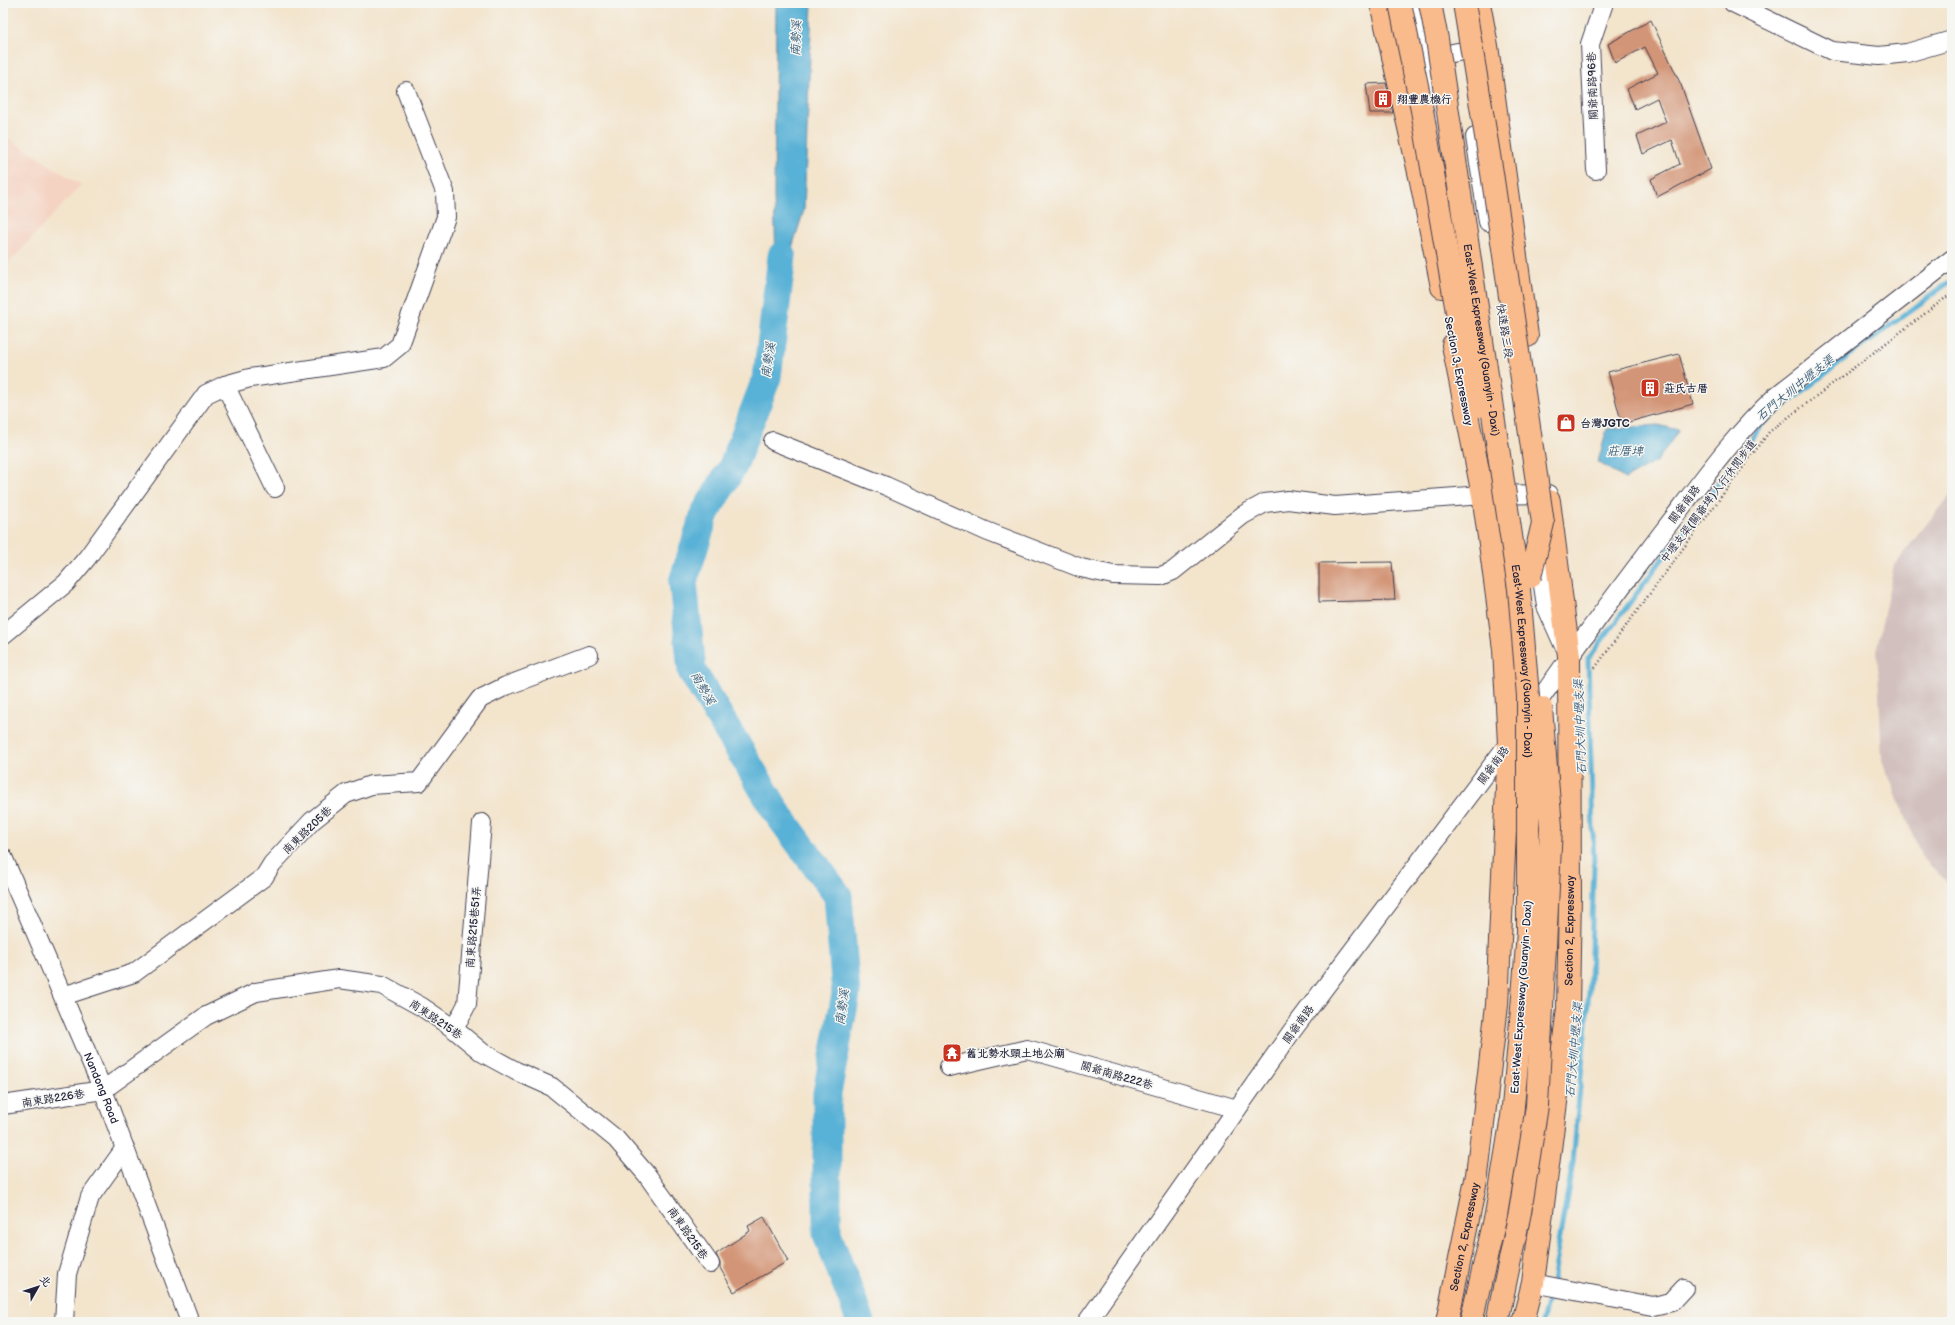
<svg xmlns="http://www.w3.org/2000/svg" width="1955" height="1325" viewBox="0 0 1955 1325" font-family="'Balsamiq Sans','LXGW WenKai TC',sans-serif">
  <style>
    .built { fill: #f5d3c2 }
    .industrial { fill: #d1c0bd }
    .water { fill: #59b1d6; stroke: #3e6a88 }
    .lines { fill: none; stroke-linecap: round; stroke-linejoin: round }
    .stream { stroke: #59b1d6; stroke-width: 5 }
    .river { stroke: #59b1d6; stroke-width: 29 }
    .building { fill: #d39577 }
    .minor-casing { stroke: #413f51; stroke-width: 20 }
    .major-casing { stroke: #413f51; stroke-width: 24 }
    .path { stroke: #413f51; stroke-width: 2.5; stroke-dasharray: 1 3; stroke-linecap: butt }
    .minor { stroke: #fff; stroke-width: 18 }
    .major { stroke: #fabb8c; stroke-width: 22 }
    .highway-bridge-casing { stroke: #413f51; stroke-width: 24; stroke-linecap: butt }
    .highway-bridge { stroke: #fabb8c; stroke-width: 22 }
    .labels { text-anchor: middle; stroke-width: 3; stroke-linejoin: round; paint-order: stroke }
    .street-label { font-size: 11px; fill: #22223b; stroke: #f6f6f2 }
    .poi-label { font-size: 11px; font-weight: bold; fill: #22223b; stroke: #f6f6f2; text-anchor: start }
    .water-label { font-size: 12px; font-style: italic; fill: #385b79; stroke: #f6f6f2 }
  </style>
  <rect width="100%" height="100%" fill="#f6f6f2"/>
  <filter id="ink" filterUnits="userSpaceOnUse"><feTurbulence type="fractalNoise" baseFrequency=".025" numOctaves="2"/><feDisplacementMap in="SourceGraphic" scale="8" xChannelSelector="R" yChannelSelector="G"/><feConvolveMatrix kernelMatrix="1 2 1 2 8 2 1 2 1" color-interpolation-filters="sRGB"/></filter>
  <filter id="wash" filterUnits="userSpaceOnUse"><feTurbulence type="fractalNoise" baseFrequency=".012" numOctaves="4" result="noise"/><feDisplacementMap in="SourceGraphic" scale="16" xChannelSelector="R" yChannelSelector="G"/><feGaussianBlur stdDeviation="0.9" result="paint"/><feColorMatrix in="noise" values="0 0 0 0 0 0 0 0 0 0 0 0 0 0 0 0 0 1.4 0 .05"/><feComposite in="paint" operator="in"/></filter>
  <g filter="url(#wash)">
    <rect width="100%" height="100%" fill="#f3e4cc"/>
    <path class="built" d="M 3,135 L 81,185 L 3,269 Z"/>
    <path class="industrial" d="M 1952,492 L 1952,887 L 1922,857 L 1882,760 L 1877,647 L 1894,565 Z"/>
    <path class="water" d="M 776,3 L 812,3 L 804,210 L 777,295 L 774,195 Z
      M 1658,425 L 1679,430 L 1657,461 L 1625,479 L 1598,462 L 1607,429 Z"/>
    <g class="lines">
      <path class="stream" d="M 1542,1322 L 1551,1288 L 1573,1162 L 1590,980 L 1594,866 L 1588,659 L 1764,422 L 1835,366 L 1952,280"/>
      <path class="river" d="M 782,256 L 767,377 L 733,466 L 705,513 L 683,582 L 692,671 L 778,814 L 838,896 L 846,994 L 827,1093 L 827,1234 L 861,1322"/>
    </g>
    <g id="blocks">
      <path class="building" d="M 1651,20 L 1681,85 L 1711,169 L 1657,197 L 1651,179 L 1680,164 L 1672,140 L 1643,154 L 1637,136 L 1666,122 L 1657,98 L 1635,109 L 1627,89 L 1658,73 L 1645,47 L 1615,63 L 1608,44 Z
        M 1386,83 L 1393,113 L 1370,113 L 1366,84 Z
        M 1679,354 L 1693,404 L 1622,424 L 1608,372 Z
        M 1392,562 L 1395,600 L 1319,602 L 1319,563 Z
        M 764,1217 L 788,1261 L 734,1292 L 720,1268 L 720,1263 L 716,1254 L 750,1231 L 748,1226 Z"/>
    </g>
  </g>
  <g filter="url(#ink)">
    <use href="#blocks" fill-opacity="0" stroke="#413f51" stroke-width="1"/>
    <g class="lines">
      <g class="minor-casing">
        <g id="minor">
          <path d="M 1416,3 L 1427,57 L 1445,182"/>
          <path d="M 1733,3 L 1832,51 L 1879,56 L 1907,53 L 1952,40"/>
          <path d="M 1426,58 L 1484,47"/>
          <path d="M 1475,137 L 1488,222"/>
          <path d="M 1596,170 L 1590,44 L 1604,3"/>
          <path d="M 225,385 L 275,488"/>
          <path d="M 773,441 L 886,486 L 986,531 L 1081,568 L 1113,575 L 1161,576 L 1173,571 L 1243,515 L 1265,503 L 1288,500 L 1335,506 L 1483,495 L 1548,494"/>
          <path d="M 1538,552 L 1546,606 L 1563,644"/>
          <path d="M 3,635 L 66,583 L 87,558 L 206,394 L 225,385 L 250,378 L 384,358 L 400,345 L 446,217 L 445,192 L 406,91"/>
          <path d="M 1528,717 C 1570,654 1616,594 1662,533 C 1698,486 1733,436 1776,396 L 1952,259"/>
          <path id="s1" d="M 3,857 L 103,1090 L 190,1322"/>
          <path d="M 63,996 L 134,973 L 264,877 L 272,864 L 312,821 L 346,794 L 371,785 L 419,782 L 480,699 L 506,686 L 589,655"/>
          <path d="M 454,1029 L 467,1004 L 482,823"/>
          <path d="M 949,1067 L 1027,1049 L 1237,1109"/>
          <path d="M 3,1105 L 103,1090 L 206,1016 L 256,992 L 339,979 L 382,985 L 422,1007 L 454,1029 L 483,1053 L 516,1071 L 552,1087 L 616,1139 L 647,1175 L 710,1264"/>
          <path d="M 1533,1283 L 1653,1306 L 1671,1302 L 1684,1288"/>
          <path d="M 64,1322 L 67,1274 L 90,1197 L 125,1148"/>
          <path d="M 1087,1322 L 1292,1031 L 1512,739"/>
        </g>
      </g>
      <g class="major-casing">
        <g id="major">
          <path d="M 1381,3 L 1421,181 L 1442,287"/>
          <path d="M 1479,3 L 1487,46 L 1527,336"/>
          <path id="s2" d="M 1447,1322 L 1477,1175 L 1497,1005 L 1509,744 L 1504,649 L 1491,551 L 1483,495 L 1453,345"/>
          <path id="s3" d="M 1523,1322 L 1533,1283 L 1568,1008 L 1570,895 L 1569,656 L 1549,501"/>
        </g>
      </g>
      <path class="path" d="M 1595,668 L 1769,432 L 1952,293"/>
      <use href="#minor" class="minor"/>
      <use href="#major" class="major"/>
      <g class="highway-bridge-casing">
        <g id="highway-bridge">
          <path d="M 1400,3 L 1422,110 L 1464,352 L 1480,406"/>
          <path id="s4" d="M 1430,3 L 1437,39 L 1519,589 L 1528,696 L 1528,932 L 1521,1021 L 1512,1117 L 1496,1215 L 1471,1322"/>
          <path d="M 1464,3 L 1492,173 L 1543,523 L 1530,577"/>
          <path d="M 1497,1322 L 1520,1212 L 1537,1106 L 1551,827 L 1541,708"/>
        </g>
      </g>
      <use href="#highway-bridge" class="highway-bridge"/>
    </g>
  </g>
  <defs>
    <g id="building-square" transform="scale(1)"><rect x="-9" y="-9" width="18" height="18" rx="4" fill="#c8321e" stroke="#f6f6f2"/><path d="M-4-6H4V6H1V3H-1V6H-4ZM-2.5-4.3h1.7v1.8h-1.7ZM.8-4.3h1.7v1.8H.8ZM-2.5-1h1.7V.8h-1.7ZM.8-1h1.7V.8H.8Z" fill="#fff"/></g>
    <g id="shop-square" transform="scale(1)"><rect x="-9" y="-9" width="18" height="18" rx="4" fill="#c8321e" stroke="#f6f6f2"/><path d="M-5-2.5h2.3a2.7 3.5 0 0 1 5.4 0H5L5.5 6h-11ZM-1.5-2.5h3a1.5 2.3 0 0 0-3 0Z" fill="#fff"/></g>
    <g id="temple-square" transform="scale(1)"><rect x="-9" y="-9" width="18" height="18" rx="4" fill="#c8321e" stroke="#f6f6f2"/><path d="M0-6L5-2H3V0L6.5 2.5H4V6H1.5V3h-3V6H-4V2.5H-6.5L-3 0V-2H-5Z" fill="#fff"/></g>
  </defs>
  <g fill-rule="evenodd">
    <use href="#building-square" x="1383" y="99"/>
    <use href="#building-square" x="1650" y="388"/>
    <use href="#shop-square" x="1566" y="423"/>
    <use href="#temple-square" x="952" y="1053"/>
  </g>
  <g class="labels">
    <g class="street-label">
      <text transform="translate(1592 86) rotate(-92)" y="4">關爺南路96巷</text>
      <text transform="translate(1505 331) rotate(81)" y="4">快速路三段</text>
      <text dy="4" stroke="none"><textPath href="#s4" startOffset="341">East-West Expressway (Guanyin - Daxi)</textPath></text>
      <text transform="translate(1459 371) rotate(79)" y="4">Section 3, Expressway</text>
      <text transform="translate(1708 501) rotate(-53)" y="4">中壢支渠(關爺埤)人行休閒步道</text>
      <text transform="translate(1684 504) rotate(-53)" y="4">關爺南路</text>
      <text dy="4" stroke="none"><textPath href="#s4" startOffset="665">East-West Expressway (Guanyin - Daxi)</textPath></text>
      <text transform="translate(1493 765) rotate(-53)" y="4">關爺南路</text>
      <text transform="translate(307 830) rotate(-44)" y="4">南東路205巷</text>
      <text transform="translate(473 927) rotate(-85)" y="4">南東路215巷51弄</text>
      <text dy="4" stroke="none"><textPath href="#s3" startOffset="395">Section 2, Expressway</textPath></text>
      <text transform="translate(1521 997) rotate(-86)" y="4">East-West Expressway (Guanyin - Daxi)</text>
      <text transform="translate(436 1019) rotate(34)" y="4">南東路215巷</text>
      <text transform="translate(1298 1024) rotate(-54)" y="4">關爺南路</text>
      <text transform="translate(1117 1075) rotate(16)" y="4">關爺南路222巷</text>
      <text dy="4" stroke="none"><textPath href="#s1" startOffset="251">Nandong Road</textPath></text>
      <text transform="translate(53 1098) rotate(-9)" y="4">南東路226巷</text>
      <text transform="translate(688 1233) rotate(55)" y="4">南東路215巷</text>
      <text dy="4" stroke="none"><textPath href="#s2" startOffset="87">Section 2, Expressway</textPath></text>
    </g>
    <g class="poi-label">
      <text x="1397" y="103">翔豐農機行</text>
      <text x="1664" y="392">莊氏古厝</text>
      <text x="1580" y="427">台灣JGTC</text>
      <text x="966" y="1057">舊北勢水頭土地公廟</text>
    </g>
    <g class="water-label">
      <text transform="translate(796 38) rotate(-88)" y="4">南勢溪</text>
      <text transform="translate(768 360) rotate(-81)" y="4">南勢溪</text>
      <text transform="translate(1795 388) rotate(-39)" y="4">石門大圳中壢支渠</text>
      <text x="1625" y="455">莊厝埤</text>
      <text transform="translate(703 688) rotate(61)" y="4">南勢溪</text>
      <text transform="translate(1580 727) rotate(-92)" y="4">石門大圳中壢支渠</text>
      <text transform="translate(842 1007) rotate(-82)" y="4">南勢溪</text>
      <text transform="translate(1574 1050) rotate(-85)" y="4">石門大圳中壢支渠</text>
    </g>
  </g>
  <rect width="1955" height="1325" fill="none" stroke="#f6f6f2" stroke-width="16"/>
  <g transform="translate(38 1287) rotate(51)" stroke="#f6f6f2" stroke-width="3" paint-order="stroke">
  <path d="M0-3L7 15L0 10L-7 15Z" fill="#22223b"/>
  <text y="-6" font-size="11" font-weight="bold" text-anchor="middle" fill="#22223b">北</text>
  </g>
</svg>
